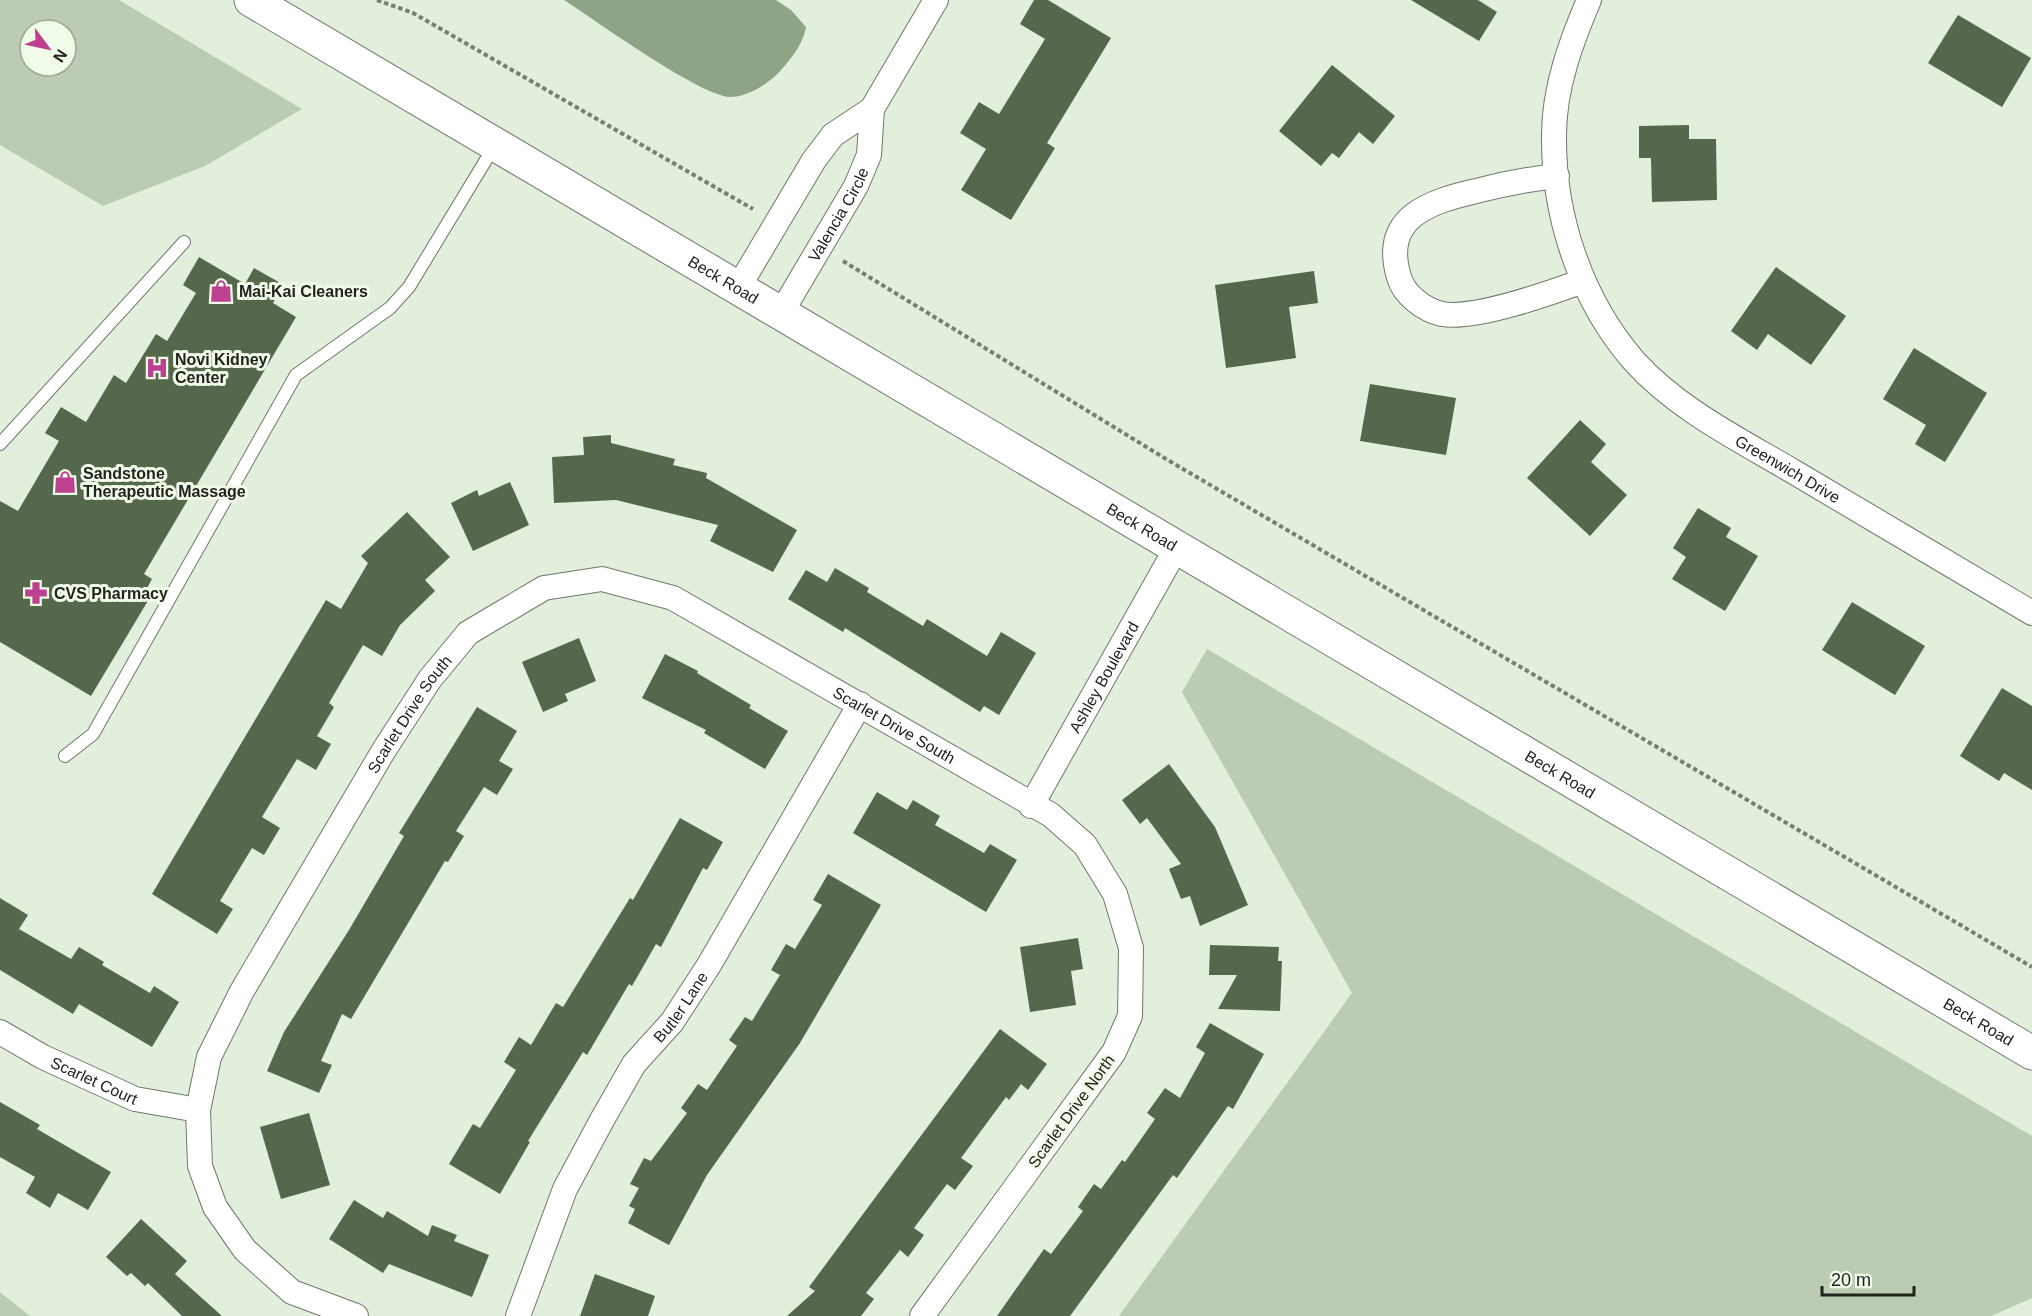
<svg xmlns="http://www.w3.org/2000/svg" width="2032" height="1316" viewBox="0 0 2032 1316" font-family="Arial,sans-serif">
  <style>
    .green { fill: #bbccb2; fill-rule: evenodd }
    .water { fill: #8fa485 }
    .building { fill: #55684b }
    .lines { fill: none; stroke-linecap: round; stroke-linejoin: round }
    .service-casing { stroke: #6e7969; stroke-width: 14 }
    .minor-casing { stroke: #6e7969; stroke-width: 26 }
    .secondary-casing { stroke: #6e7969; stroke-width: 35 }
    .path { stroke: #788073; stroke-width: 4; stroke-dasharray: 4.5 3; stroke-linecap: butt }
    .service { stroke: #fff; stroke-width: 12 }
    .minor { stroke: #fff; stroke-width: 24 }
    .secondary { stroke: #fff; stroke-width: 33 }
    .labels { text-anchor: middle; stroke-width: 6; stroke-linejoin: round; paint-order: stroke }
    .street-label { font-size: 16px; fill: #20241d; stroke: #f0fce9 }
    .poi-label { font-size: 16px; font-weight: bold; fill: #20241d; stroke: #f0fce9; text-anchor: start }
  </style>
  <rect width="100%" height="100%" fill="#e2efdc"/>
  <path class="green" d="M 0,0 L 119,0 L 302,109 L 205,166 L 103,206 L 0,145 ZM 30,30 L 66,30 L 66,66 L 30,66 Z
    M 1207,649 L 2032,1136 L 2032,1298 L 1991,1316 L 1119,1316 L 1352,993 L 1182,692 Z
    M 0,1292 L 30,1316 L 0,1316 Z"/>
  <path class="water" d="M 564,0 L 776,0 L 791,10 L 806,27 C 803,44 793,56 782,69 C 770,83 748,97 730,97 C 700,96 595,20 564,0 Z"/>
  <path class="building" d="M 1034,0 L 1048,0 L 1111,38 L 1047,143 L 1055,148 L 1011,220 L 961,190 L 986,149 L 960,133 L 979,102 L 999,114 L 1045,39 L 1020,24 Z
    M 1411,0 L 1478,0 L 1497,12 L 1479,41 Z
    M 1958,15 L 2031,58 L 2002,107 L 1928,63 Z
    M 1332,65 L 1395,116 L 1373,144 L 1359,132 L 1339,158 L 1332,153 L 1321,166 L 1279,131 Z
    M 1689,125 L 1689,139 L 1716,139 L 1717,200 L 1652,202 L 1651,158 L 1639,158 L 1639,126 Z
    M 199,257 L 245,284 L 254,268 L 284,285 L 273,303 L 296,317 L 144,574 L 152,579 L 146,590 L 152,594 L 91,696 L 0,642 L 0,501 L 18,511 L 59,441 L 45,433 L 61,407 L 86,422 L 114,375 L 126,383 L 156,334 L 167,341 L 196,293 L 183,285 Z
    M 1776,267 L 1846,316 L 1811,365 L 1768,334 L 1757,350 L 1731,331 Z
    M 1314,271 L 1318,303 L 1289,307 L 1296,358 L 1226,368 L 1215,285 Z
    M 1914,348 L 1987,393 L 1945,462 L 1915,444 L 1926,425 L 1883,399 Z
    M 1370,384 L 1456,398 L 1446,455 L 1360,441 Z
    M 1580,420 L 1606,444 L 1591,462 L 1627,495 L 1590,536 L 1527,478 Z
    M 611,435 L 611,443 L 675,459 L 673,465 L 707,473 L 706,478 L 797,530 L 773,572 L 710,541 L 718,525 L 616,500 L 554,503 L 552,457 L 584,455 L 583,437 Z
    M 510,482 L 529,525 L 473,551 L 451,503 L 477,490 L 479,496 Z
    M 1698,508 L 1731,528 L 1726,537 L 1758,556 L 1725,611 L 1672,579 L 1686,557 L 1673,548 Z
    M 407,512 L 450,557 L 425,580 L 435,591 L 400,625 L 382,656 L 363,645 L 329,703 L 334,707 L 317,736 L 331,744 L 316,770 L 297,759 L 262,817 L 280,828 L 264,855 L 252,848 L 220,901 L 233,909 L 217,934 L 152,894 L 326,600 L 341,609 L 368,563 L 361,556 Z
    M 835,568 L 869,588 L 867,592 L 923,626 L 927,619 L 987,656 L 1001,632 L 1036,653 L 999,715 L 984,706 L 980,712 L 845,628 L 843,632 L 788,599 L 806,570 L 827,582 Z
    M 1852,602 L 1925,646 L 1895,695 L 1822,650 Z
    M 579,638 L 596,681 L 565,694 L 568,701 L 543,712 L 522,662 Z
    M 665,654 L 698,671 L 697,673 L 751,705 L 749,708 L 788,731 L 765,769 L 704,733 L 706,730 L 642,698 Z
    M 2002,688 L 2032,706 L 2032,790 L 2004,773 L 1999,781 L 1960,756 Z
    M 477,707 L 517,731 L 499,761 L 513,769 L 497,795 L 484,787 L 456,831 L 464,836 L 448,862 L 445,861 L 351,1019 L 342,1014 L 321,1061 L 332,1065 L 319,1093 L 267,1071 L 284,1032 L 349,930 L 404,836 L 399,833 Z
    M 1169,764 L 1215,827 L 1248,905 L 1200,926 L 1190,896 L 1181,899 L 1169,869 L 1181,864 L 1147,818 L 1140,824 L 1122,800 Z
    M 877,792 L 907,810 L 913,800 L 940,816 L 935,825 L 984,853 L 990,844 L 1017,860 L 986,912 L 853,833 Z
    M 680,818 L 723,842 L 707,870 L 703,868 L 661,947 L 656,944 L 632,986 L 629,984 L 587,1055 L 583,1052 L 528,1141 L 530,1142 L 500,1194 L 449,1164 L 473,1124 L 480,1128 L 516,1070 L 504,1062 L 519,1037 L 531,1045 L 556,1003 L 563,1007 L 630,898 L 633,900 Z
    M 828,874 L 881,905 L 800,1043 L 707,1175 L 669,1245 L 628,1223 L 635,1209 L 629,1206 L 639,1188 L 630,1184 L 644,1158 L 651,1161 L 687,1113 L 681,1108 L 698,1084 L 707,1090 L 737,1046 L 729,1040 L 745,1017 L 752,1021 L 780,975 L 771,970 L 786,944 L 795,949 L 822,905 L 813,900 Z
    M 0,898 L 28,915 L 19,929 L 71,959 L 79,947 L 104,962 L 102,965 L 150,993 L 154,986 L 179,1002 L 152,1047 L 79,1004 L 73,1014 L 0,970 Z
    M 1078,938 L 1083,969 L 1071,971 L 1076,1005 L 1030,1012 L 1020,947 Z
    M 1210,945 L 1279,947 L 1278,961 L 1282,961 L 1280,1011 L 1218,1009 L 1237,975 L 1209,975 Z
    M 1210,1023 L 1264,1054 L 1233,1109 L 1228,1106 L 1177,1178 L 1173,1175 L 1070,1316 L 997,1316 L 1044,1249 L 1051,1254 L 1083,1211 L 1078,1207 L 1094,1184 L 1101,1189 L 1122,1160 L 1125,1162 L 1155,1119 L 1147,1113 L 1165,1088 L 1180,1098 L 1205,1053 L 1196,1047 Z
    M 1000,1029 L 1047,1064 L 1028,1090 L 1021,1084 L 1009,1100 L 1006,1097 L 961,1158 L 973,1166 L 955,1190 L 947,1184 L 914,1228 L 924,1235 L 908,1257 L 900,1250 L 866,1293 L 874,1299 L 861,1316 L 787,1316 L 815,1291 L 809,1287 Z
    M 0,1102 L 40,1125 L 37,1129 L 111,1172 L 88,1210 L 58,1193 L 50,1208 L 26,1193 L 35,1177 L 0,1157 Z
    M 309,1113 L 330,1185 L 281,1199 L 260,1127 Z
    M 354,1200 L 383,1218 L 387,1211 L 428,1236 L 432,1225 L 457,1235 L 454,1241 L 489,1255 L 472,1297 L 389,1264 L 383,1273 L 329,1239 Z
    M 141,1219 L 187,1261 L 175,1274 L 222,1316 L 182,1316 L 148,1283 L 145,1286 L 131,1273 L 127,1276 L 106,1257 Z
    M 595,1274 L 655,1296 L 648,1316 L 580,1316 Z"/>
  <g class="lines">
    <g class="service-casing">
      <path id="service" d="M 0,444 L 184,242
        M 65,756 L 93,734 L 296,375 L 390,308 L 409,287 L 495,145"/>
    </g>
    <g class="minor-casing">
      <g id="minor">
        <path id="s1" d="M 1589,0 C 1571,42 1554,88 1554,135 C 1553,216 1581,300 1634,361 C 1677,409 1740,440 1794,472 C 1873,519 1953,566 2032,613"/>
        <path d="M 1557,176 C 1529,179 1503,184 1476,191 C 1429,202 1381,217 1399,277 C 1404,295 1424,310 1442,314 C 1475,320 1550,293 1583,281"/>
        <path d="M 738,288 L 814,160 L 833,135 L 872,109 L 936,0"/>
        <path id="s2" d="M 781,313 L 856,186 L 869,155 L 872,109"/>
        <path id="s3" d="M 1031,806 L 1177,547"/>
        <path id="s4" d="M 0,1032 L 43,1057 L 135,1099 L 198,1110"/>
        <path id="s5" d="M 356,1316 L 292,1292 L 245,1250 L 215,1207 L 200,1166 L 198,1110 L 209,1057 L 242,991 L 384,750 L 430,679 L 468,633 L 544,588 L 602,579 L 673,598 L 1051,815 L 1085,845 L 1115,894 L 1131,948 L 1130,1016 L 1114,1052 L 922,1316"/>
        <path id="s6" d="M 518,1316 L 565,1189 L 602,1120 L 634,1064 L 672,1022 L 709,965 L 860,704"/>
      </g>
    </g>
    <g class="secondary-casing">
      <g id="secondary">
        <path id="s7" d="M 251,0 L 2032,1053"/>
      </g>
    </g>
    <path class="path" d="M 377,0 L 413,13 L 753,209
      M 843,261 L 1166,459 L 2032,967"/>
    <use href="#service" class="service"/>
    <use href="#minor" class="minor"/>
    <use href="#secondary" class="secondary"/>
  </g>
  <defs>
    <g id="shop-bare" transform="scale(1.8)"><path d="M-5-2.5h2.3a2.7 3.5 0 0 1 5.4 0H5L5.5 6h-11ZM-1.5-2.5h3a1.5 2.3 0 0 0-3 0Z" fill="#bd4190" stroke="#f0fce9" stroke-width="2.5" paint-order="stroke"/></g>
    <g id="hospital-bare" transform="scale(1.8)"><path d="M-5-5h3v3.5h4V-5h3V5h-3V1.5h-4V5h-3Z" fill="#bd4190" stroke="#f0fce9" stroke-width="2.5" paint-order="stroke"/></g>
    <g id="pharmacy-bare" transform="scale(1.8)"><path d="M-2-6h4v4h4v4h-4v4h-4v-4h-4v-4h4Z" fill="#bd4190" stroke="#f0fce9" stroke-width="2.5" paint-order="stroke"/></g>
  </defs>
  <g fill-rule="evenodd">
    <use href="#shop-bare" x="221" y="291"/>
    <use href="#hospital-bare" x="157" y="368"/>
    <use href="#shop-bare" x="65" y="482"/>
    <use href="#pharmacy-bare" x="36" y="593"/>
  </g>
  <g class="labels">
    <g class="street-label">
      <text dy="6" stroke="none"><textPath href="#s2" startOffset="114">Valencia Circle</textPath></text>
      <text dy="6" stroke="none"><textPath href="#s7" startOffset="549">Beck Road</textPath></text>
      <text dy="6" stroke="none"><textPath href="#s1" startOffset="574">Greenwich Drive</textPath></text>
      <text dy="6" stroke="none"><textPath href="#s7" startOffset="1035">Beck Road</textPath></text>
      <text dy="6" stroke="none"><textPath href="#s3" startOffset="148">Ashley Boulevard</textPath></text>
      <text dy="6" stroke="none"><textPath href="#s5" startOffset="735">Scarlet Drive South</textPath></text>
      <text dy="6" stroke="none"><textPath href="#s5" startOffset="1311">Scarlet Drive South</textPath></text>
      <text dy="6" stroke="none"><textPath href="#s7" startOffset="1521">Beck Road</textPath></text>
      <text dy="6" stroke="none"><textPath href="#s6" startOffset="352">Butler Lane</textPath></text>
      <text dy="6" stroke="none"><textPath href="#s7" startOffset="2007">Beck Road</textPath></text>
      <text dy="6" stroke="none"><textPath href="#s4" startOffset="106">Scarlet Court</textPath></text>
      <text transform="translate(1071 1111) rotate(-54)" y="6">Scarlet Drive North</text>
    </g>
    <g class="poi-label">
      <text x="239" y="297">Mai-Kai Cleaners</text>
      <text x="175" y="365">Novi Kidney<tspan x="175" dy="18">Center</tspan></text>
      <text x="83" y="479">Sandstone<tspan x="83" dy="18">Therapeutic Massage</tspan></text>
      <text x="54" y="599">CVS Pharmacy</text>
    </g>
  </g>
  <g transform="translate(48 48) rotate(123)"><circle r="28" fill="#f0fce9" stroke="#9da697" stroke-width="1.5"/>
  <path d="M0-4.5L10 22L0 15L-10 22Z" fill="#bd4190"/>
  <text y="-9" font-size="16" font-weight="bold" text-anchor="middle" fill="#20241d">N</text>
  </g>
  <path d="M1822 1286v9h92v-9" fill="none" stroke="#20241d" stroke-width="3"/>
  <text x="1831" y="1286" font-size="18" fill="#20241d" stroke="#f0fce9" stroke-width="4.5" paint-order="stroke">20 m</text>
</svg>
